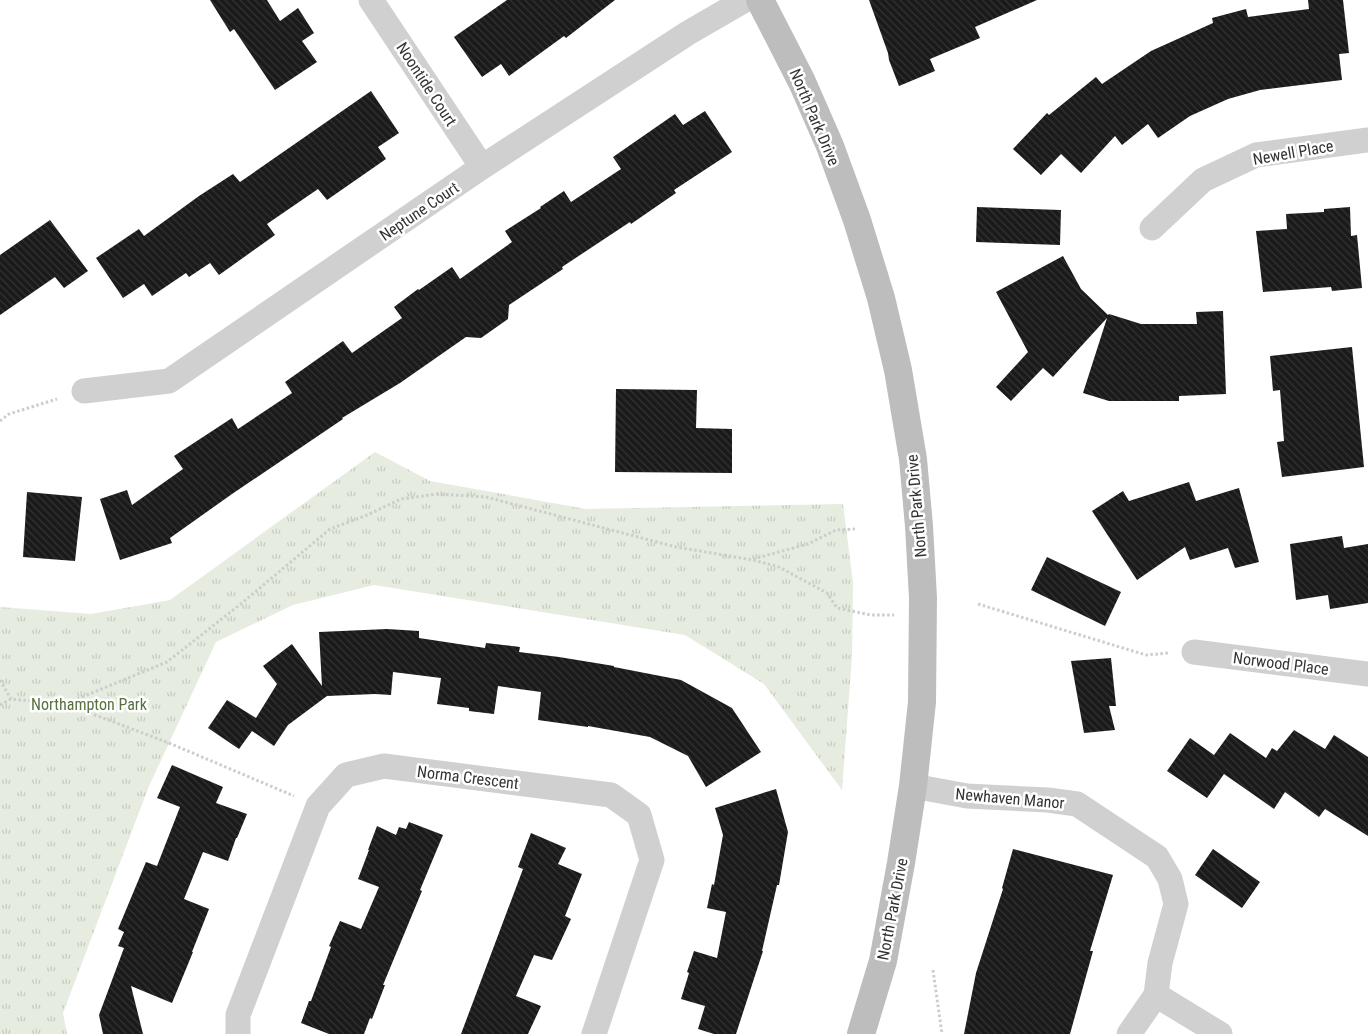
<svg xmlns="http://www.w3.org/2000/svg" width="1368" height="1034" viewBox="0 0 1368 1034" font-family="'Roboto Condensed',sans-serif">
  <style>
    .grass { fill: url(#grass-tufts) }
    .building { fill: url(#building-back-hatch) }
    .lines { fill: none; stroke-linecap: round; stroke-linejoin: round }
    .path { stroke: #cdcdcd; stroke-width: 3; stroke-dasharray: 2.5 2.5; stroke-linecap: butt }
    .street { stroke: #d0d0d0; stroke-width: 25 }
    .secondary { stroke: #bdbdbd; stroke-width: 28 }
    .labels { text-anchor: middle; stroke-width: 5; stroke-linejoin: round; paint-order: stroke }
    .street-label { font-size: 16px; fill: #333; stroke: #fff }
    .park-label { font-size: 16px; fill: #56703f; stroke: #fff }
  </style>
  <defs>
    <pattern id="grass-tufts" width="24" height="20" patternUnits="userSpaceOnUse" patternTransform="scale(1.25)"><rect width="24" height="20" fill="#e6ecdf"/><path d="M3 7l-1-3M5 7V3M7 7l1-3M15 17l-1-3M17 17v-4M19 17l1-3" fill="none" stroke="#c6cbc0"/></pattern>
    <pattern id="building-back-hatch" width="6" height="6" patternUnits="userSpaceOnUse" patternTransform="scale(1.25)"><rect width="6" height="6" fill="#1a1a1a"/><path d="M-1 5l2 2M0 0l6 6M5-1l2 2" fill="none" stroke="#333"/></pattern>
  </defs>
  <rect width="100%" height="100%" fill="#fff"/>
  <path class="grass" d="M 375,452 L 430,481 L 586,509 L 843,504 L 853,583 L 852,656 L 842,790 L 764,684 L 685,635 L 374,585 L 293,605 L 216,642 L 149,786 L 63,1013 L 67,1034 L 0,1034 L 0,607 L 91,614 L 170,600 Z"/>
  <path class="building" d="M 210,0 L 267,0 L 280,21 L 298,8 L 314,33 L 302,41 L 317,62 L 275,90 L 234,29 L 230,32 Z
    M 507,0 L 615,0 L 566,38 L 564,36 L 509,76 L 501,64 L 482,77 L 454,37 Z
    M 869,0 L 1037,0 L 975,27 L 980,38 L 930,59 L 935,71 L 899,86 L 889,60 L 888,53 Z
    M 1308,0 L 1343,0 L 1349,53 L 1339,54 L 1342,80 L 1260,90 L 1228,99 L 1190,116 L 1158,138 L 1148,124 L 1122,145 L 1115,136 L 1081,173 L 1061,154 L 1041,175 L 1013,149 L 1047,113 L 1049,115 L 1096,77 L 1102,84 L 1151,51 L 1213,23 L 1212,18 L 1246,9 L 1248,17 L 1309,9 Z
    M 371,91 L 399,133 L 378,147 L 386,159 L 327,200 L 318,189 L 267,224 L 275,235 L 219,275 L 210,263 L 189,277 L 186,273 L 152,296 L 144,284 L 123,298 L 96,258 L 139,229 L 144,236 L 199,196 L 233,174 L 240,182 Z
    M 705,111 L 732,152 L 674,190 L 676,193 L 631,224 L 630,222 L 562,267 L 563,269 L 509,305 L 508,319 L 481,338 L 466,337 L 400,383 L 342,418 L 343,419 L 232,494 L 170,538 L 172,543 L 120,560 L 100,499 L 127,490 L 132,505 L 183,469 L 174,456 L 232,418 L 238,429 L 292,393 L 285,382 L 343,341 L 352,353 L 402,318 L 394,307 L 418,289 L 419,290 L 452,267 L 460,279 L 512,242 L 505,231 L 541,208 L 540,207 L 564,191 L 571,202 L 621,169 L 613,157 L 675,114 L 683,125 Z
    M 977,207 L 1061,210 L 1060,245 L 976,242 Z
    M 1350,207 L 1351,236 L 1357,235 L 1362,288 L 1332,291 L 1331,287 L 1263,292 L 1256,231 L 1287,229 L 1286,214 L 1324,212 L 1324,209 Z
    M 50,220 L 88,271 L 64,288 L 55,277 L 0,315 L 0,255 Z
    M 1063,256 L 1081,289 L 1108,315 L 1109,314 L 1141,324 L 1197,324 L 1196,312 L 1223,311 L 1226,394 L 1179,396 L 1179,401 L 1109,401 L 1083,393 L 1107,318 L 1053,377 L 1043,368 L 1011,401 L 996,387 L 1028,352 L 996,292 Z
    M 1352,347 L 1364,467 L 1282,477 L 1277,442 L 1284,441 L 1280,390 L 1273,391 L 1270,356 Z
    M 616,389 L 697,390 L 696,428 L 732,429 L 732,473 L 615,472 Z
    M 1189,482 L 1196,501 L 1239,488 L 1259,562 L 1235,568 L 1228,548 L 1190,560 L 1185,547 L 1137,580 L 1092,511 L 1123,491 L 1129,501 Z
    M 27,492 L 82,497 L 75,561 L 23,557 Z
    M 1342,536 L 1344,548 L 1368,544 L 1368,603 L 1330,609 L 1328,595 L 1296,600 L 1290,544 Z
    M 1047,557 L 1121,592 L 1105,626 L 1031,590 Z
    M 387,629 L 419,631 L 419,638 L 485,648 L 486,643 L 520,647 L 519,652 L 559,657 L 614,666 L 614,667 L 681,680 L 732,708 L 761,752 L 706,787 L 688,756 L 650,737 L 588,726 L 588,727 L 538,720 L 541,692 L 498,686 L 494,714 L 469,711 L 469,708 L 437,704 L 441,678 L 393,672 L 391,695 L 375,694 L 327,696 L 288,725 L 274,746 L 252,731 L 239,749 L 208,728 L 227,700 L 256,718 L 277,684 L 263,666 L 292,644 L 322,686 L 319,632 Z
    M 1111,658 L 1116,706 L 1109,706 L 1115,730 L 1084,733 L 1071,661 Z
    M 1294,730 L 1325,749 L 1334,735 L 1368,757 L 1368,836 L 1325,809 L 1319,817 L 1285,792 L 1274,809 L 1224,774 L 1207,798 L 1167,771 L 1190,738 L 1214,755 L 1230,733 L 1266,758 L 1272,748 L 1277,751 Z
    M 172,765 L 223,787 L 216,803 L 247,814 L 237,838 L 236,838 L 228,861 L 203,852 L 184,899 L 209,909 L 192,952 L 193,952 L 172,1003 L 131,986 L 143,1034 L 103,1034 L 99,1015 L 124,948 L 118,946 L 124,932 L 118,929 L 146,862 L 157,866 L 180,807 L 157,798 Z
    M 776,789 L 788,832 L 779,885 L 777,885 L 762,951 L 763,951 L 736,1034 L 714,1034 L 698,1029 L 705,1006 L 681,999 L 689,973 L 687,972 L 694,951 L 717,958 L 726,912 L 707,908 L 712,884 L 714,885 L 723,835 L 715,808 Z
    M 409,822 L 443,835 L 420,890 L 422,891 L 383,985 L 385,985 L 372,1019 L 370,1018 L 364,1034 L 329,1034 L 301,1023 L 309,1001 L 311,1001 L 331,947 L 329,946 L 340,921 L 361,929 L 379,887 L 358,879 L 369,850 L 368,850 L 377,826 L 396,835 L 399,827 L 406,829 Z
    M 531,833 L 566,848 L 558,864 L 582,874 L 565,916 L 571,919 L 552,960 L 534,955 L 516,996 L 541,1006 L 528,1034 L 461,1034 L 523,869 L 518,867 Z
    M 1013,849 L 1113,875 L 1090,951 L 1093,951 L 1070,1034 L 964,1034 L 976,973 L 1003,889 L 1002,888 Z
    M 1213,849 L 1260,882 L 1242,908 L 1195,875 Z"/>
  <g class="lines">
    <path class="path" d="M 0,421 L 9,414 L 57,399
      M 753,559 L 808,544 L 836,530 L 855,529
      M 978,604 L 1146,655 L 1168,653
      M 0,680 L 11,699
      M 66,704 L 169,743 L 294,796
      M 0,705 L 11,699 L 65,704 L 167,662 L 242,603 L 330,529 L 365,516 L 401,499 L 437,494 L 486,497 L 676,547 L 753,560 L 779,567 L 827,593 L 837,608 L 871,615 L 894,615
      M 933,970 L 942,1034"/>
    <path class="street" d="M 371,0 L 482,167
      M 1152,228 L 1203,180 L 1256,155 L 1368,140
      M 84,391 L 169,381 L 482,167 L 688,33 L 745,0
      M 1194,652 L 1368,674
      M 913,786 L 967,796 L 1048,800 L 1077,804 L 1157,857 L 1170,879 L 1176,904 L 1160,963 L 1156,995 L 1129,1034
      M 1156,995 L 1220,1034
      M 238,1034 L 238,1015 L 318,806 L 346,775 L 384,766 L 611,795 L 639,815 L 652,860 L 594,1034"/>
    <path class="secondary" d="M 760,0 L 802,82 L 830,146 L 857,220 L 881,298 L 898,370 L 913,459 L 919,526 L 923,598 L 922,702 L 913,786 L 901,863 L 883,961 L 861,1034"/>
  </g>
  <g class="labels">
    <g class="street-label">
      <text transform="translate(427 84) rotate(57)" y="6">Noontide Court</text>
      <text transform="translate(815 117) rotate(67)" y="6">North Park Drive</text>
      <text transform="translate(1293 152) rotate(-10)" y="6">Newell Place</text>
      <text transform="translate(419 211) rotate(-34)" y="6">Neptune Court</text>
      <text transform="translate(916 506) rotate(-95)" y="6">North Park Drive</text>
      <text transform="translate(1281 663) rotate(7)" y="6">Norwood Place</text>
      <text transform="translate(468 777) rotate(7)" y="6">Norma Crescent</text>
      <text transform="translate(1010 798) rotate(5)" y="6">Newhaven Manor</text>
      <text transform="translate(892 909) rotate(-79)" y="6">North Park Drive</text>
    </g>
    <g class="park-label">
      <text x="89" y="710">Northampton Park</text>
    </g>
  </g>
</svg>
